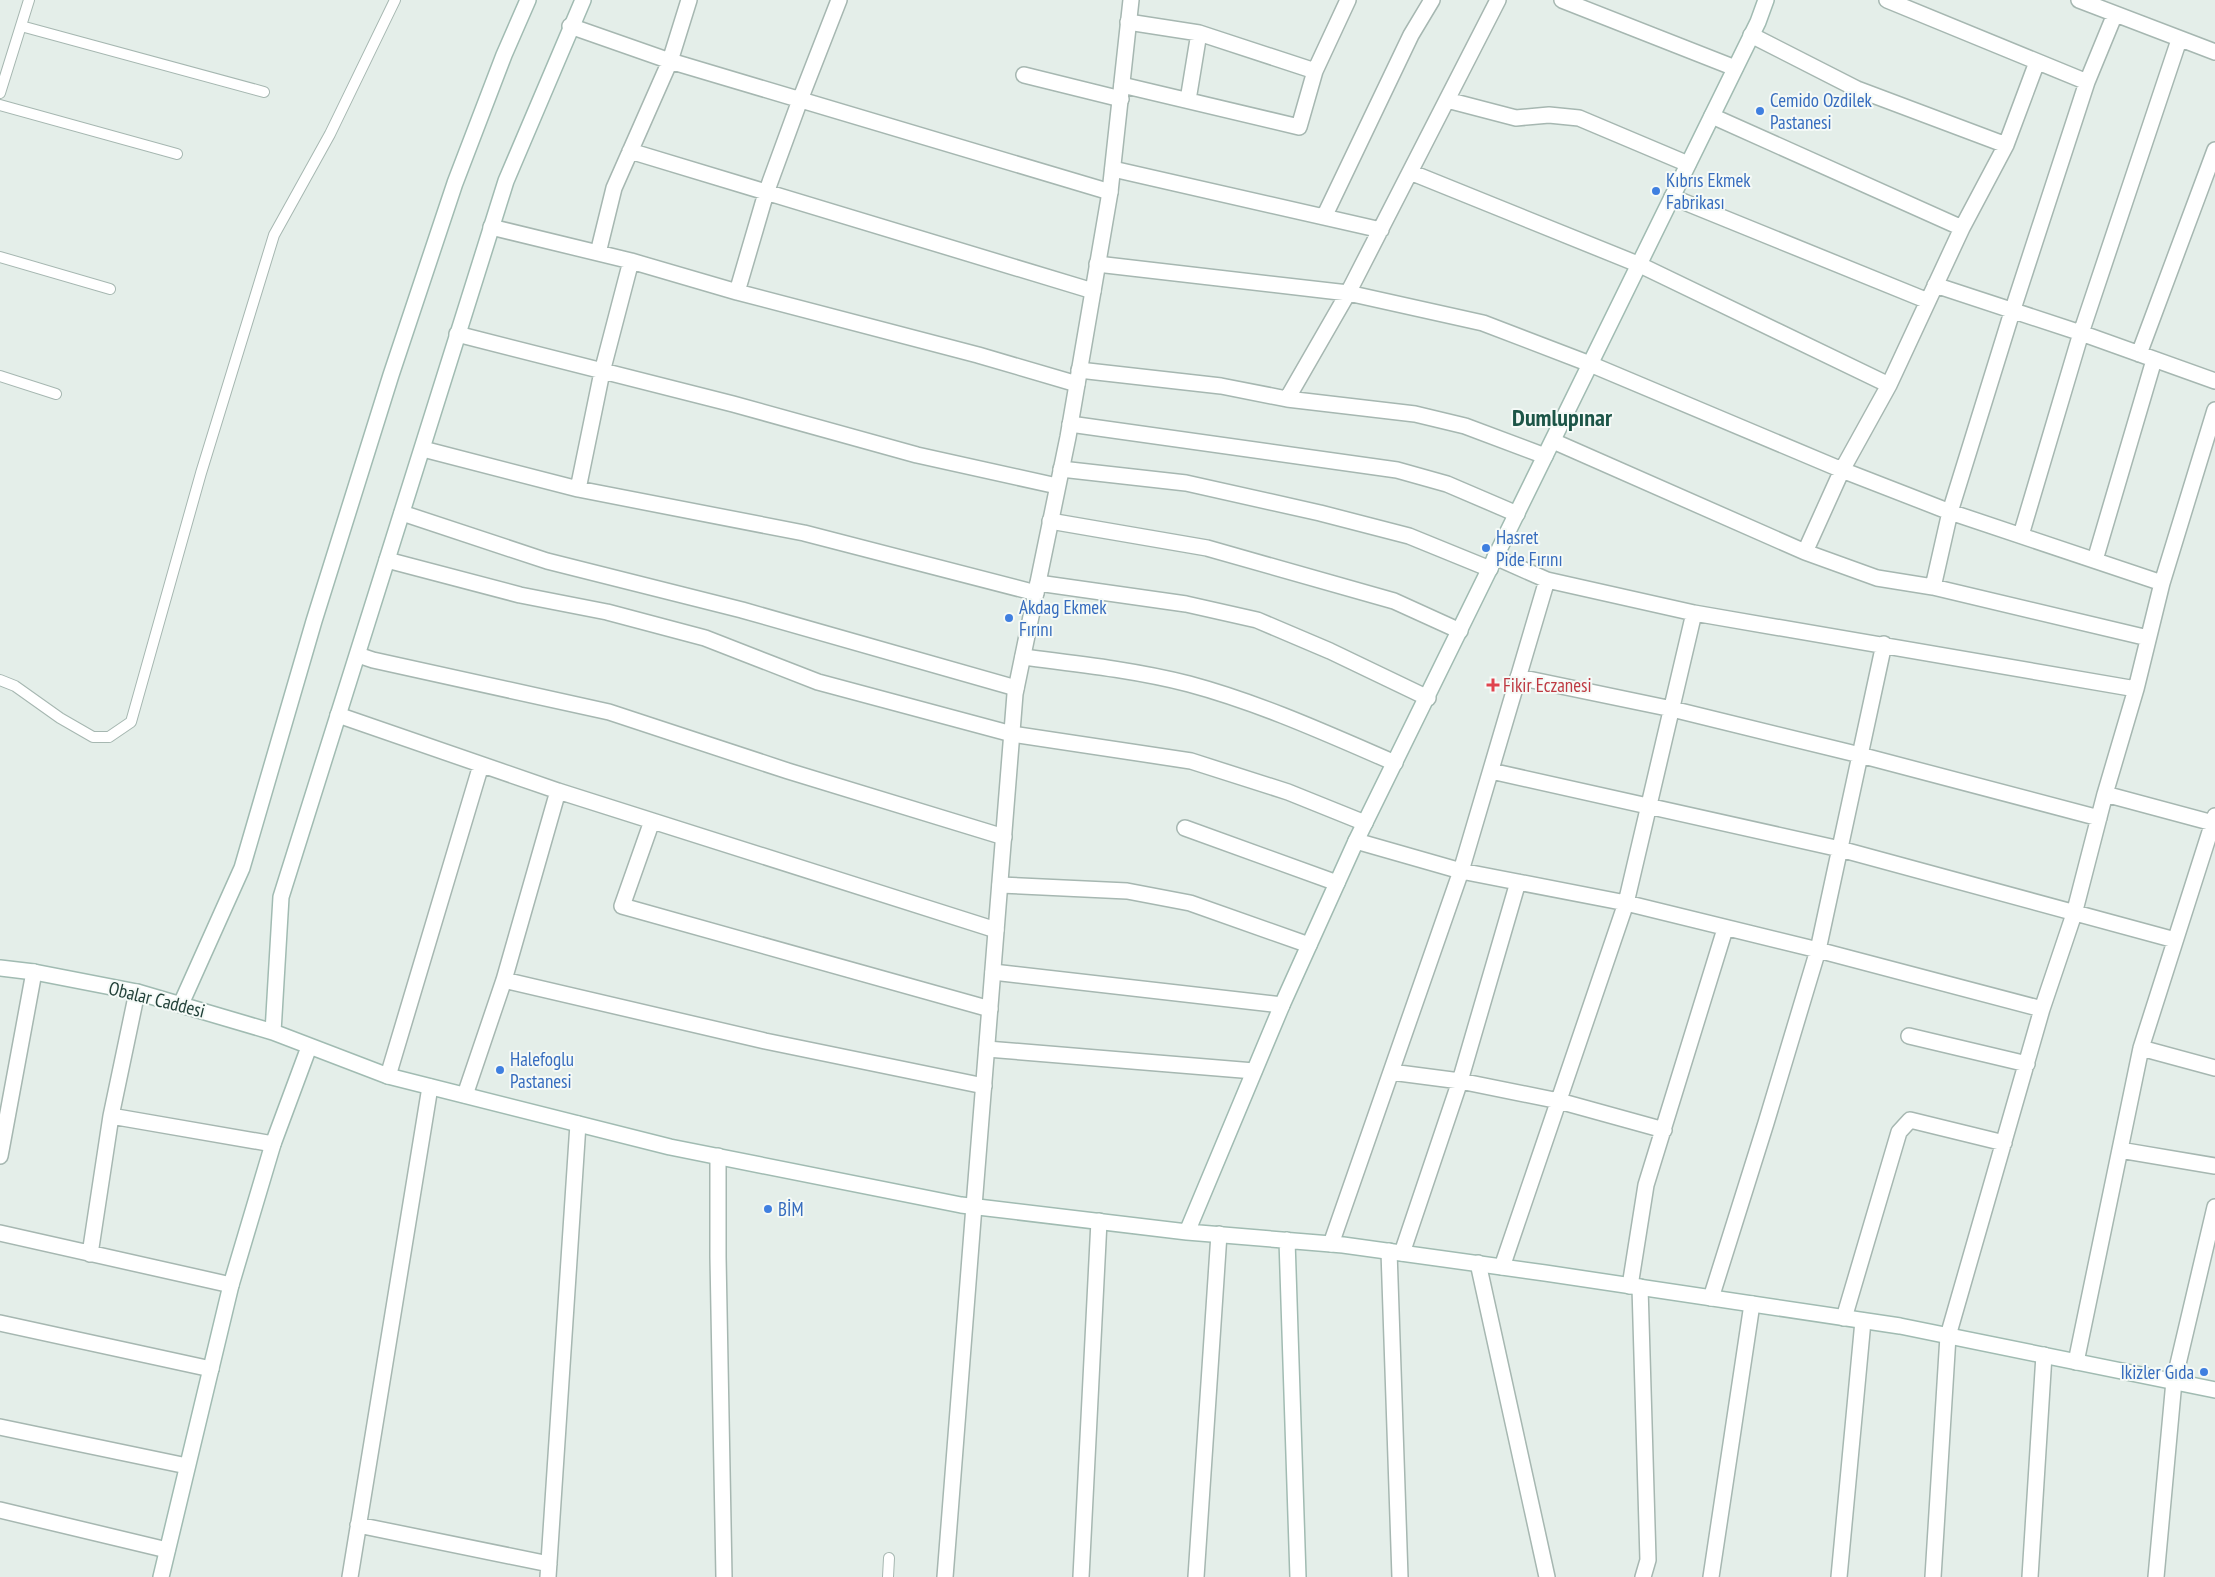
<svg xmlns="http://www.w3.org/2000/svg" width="2215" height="1577" viewBox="0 0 2215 1577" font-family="'PT Sans Narrow',sans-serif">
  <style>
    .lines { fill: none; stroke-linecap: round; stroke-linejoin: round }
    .service-casing { stroke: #a6b7b1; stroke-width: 12 }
    .minor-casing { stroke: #a6b7b1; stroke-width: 18 }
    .tertiary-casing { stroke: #a6b7b1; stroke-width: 18 }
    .secondary-casing { stroke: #a1bbb2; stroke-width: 18 }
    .service { stroke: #fff; stroke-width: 10 }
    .minor { stroke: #fff; stroke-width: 15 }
    .tertiary { stroke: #fff; stroke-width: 15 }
    .secondary { stroke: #fff; stroke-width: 15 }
    .shop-dot { fill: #3f7fe0; stroke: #f5faf7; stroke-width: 2 }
    .health-dot { fill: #e0444e; stroke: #f5faf7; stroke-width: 2 }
    .labels { text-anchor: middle; stroke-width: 4; stroke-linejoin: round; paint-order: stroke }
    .shop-label { font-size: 19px; fill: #366cbe; stroke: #f5faf7; text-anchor: start }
    .health-label { font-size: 19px; fill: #be3a42; stroke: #f5faf7; text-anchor: start }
    .street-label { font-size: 19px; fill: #224139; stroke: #f5faf7 }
    .district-label { font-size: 24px; font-weight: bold; fill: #1c5547; stroke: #f5faf7 }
  </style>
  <rect width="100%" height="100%" fill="#e4eee9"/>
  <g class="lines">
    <g class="service-casing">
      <path id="service" d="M 21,26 L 264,92
        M 0,93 L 29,0
        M 0,105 L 177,154
        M 0,257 L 110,289
        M 0,376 L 56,394
        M 0,680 L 15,686 L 60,718 L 93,737 L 109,737 L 131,722 L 201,473 L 274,235 L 330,134 L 395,0
        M 888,1577 L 889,1558"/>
    </g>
    <g class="minor-casing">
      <path id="minor" d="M 1562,0 L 1735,68
        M 1887,0 L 2087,82
        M 2079,0 L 2215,52
        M 1128,22 L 1199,33 L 1315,71
        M 570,26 L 670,61 L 1110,192
        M 1751,35 L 1857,89 L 2006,145
        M 1024,75 L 1121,99
        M 1122,85 L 1299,127 L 1315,71 L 1348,0
        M 1188,100 L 1199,33
        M 1447,100 L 1516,118 L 1549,115 L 1579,118 L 1688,164
        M 1712,116 L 1962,228
        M 630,151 L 1093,291
        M 1113,169 L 1381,230
        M 1410,172 L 1640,265 L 1889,385
        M 1672,197 L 1928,301
        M 1324,217 L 1411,35 L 1432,0
        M 491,227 L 631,261 L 737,292 L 978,355 L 1077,384
        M 598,253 L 614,188 L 670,61 L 689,0
        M 1097,264 L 1348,293 L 1483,323 L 1590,364 L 1842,470 L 1950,512 L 2162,583
        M 1935,285 L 2081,333 L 2215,381
        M 737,292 L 766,193 L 800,100 L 839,0
        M 457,334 L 733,404 L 917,455 L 1057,486
        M 2139,354 L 2215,150
        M 1079,370 L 1221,386 L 1287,399 L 1415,414 L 1465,426 L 1545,456
        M 1287,399 L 1348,293 L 1498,0
        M 1070,424 L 1397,470 L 1447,484 L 1517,514
        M 1553,441 L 1805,552 L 1877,578 L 1933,587 L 2148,638
        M 423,449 L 578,489 L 804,533 L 1036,593
        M 1061,469 L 1186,483 L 1320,513 L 1409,536 L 1490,569
        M 578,489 L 602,372 L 631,261
        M 402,513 L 547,561 L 742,610 L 1016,688
        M 1050,521 L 1207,548 L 1394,601 L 1460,631
        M 2021,535 L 2081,333 L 2179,40
        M 1805,552 L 1842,470 L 1889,385 L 1962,228 L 2006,145 L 2037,62
        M 1495,557 L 1547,580 L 1694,613 L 2136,689
        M 387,560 L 520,595 L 607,612 L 705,638 L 818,682 L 1012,734 L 1191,761 L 1288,792 L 1365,823
        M 2095,560 L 2154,360
        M 1038,583 L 1186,604 L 1257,620 L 1330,651 L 1428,698
        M 1933,587 L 1950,512 L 2012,312 L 2087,82 L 2115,14
        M 358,655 L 373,660 L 609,712 L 788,771 L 1004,837
        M 1023,657 C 1078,664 1134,670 1189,684 C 1260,703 1328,734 1395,763
        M 1518,677 L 1672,709 L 1860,755 L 2099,818
        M 338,715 L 558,791 L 996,930
        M 1491,771 L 1840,849 L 2175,940
        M 2105,794 L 2213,823
        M 652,821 L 622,906 L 990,1009
        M 1185,828 L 1337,883
        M 1356,841 L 1461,871 L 1626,903 L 1818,950 L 2042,1009
        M 1000,885 L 1127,891 L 1190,903 L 1309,945
        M 993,972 L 1282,1005
        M 504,980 L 765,1041 L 984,1086
        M 1909,1036 L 2027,1064
        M 2141,1048 L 2215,1068
        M 987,1049 L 1254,1071
        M 1391,1072 L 1460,1081 L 1559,1101 L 1664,1130
        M 388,1076 L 481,765
        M 465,1095 L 504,980 L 558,791
        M 111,1116 L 273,1144
        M 2120,1150 L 2215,1166
        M 0,1156 L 34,972
        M 718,1156 L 718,1257 L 724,1577
        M 0,1233 L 231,1285
        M 1331,1244 L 1461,871 L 1547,580
        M 1389,1251 L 1400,1577
        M 1402,1253 L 1460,1081 L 1518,882
        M 90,1254 L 111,1116 L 137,992
        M 1478,1263 L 1547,1577
        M 1502,1267 L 1626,903 L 1694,613
        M 1630,1286 L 1646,1185 L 1725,929
        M 1640,1287 L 1648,1560 L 1643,1577
        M 1711,1298 L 1766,1123 L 1818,950 L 1884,644
        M 1844,1318 L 1899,1132 L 1910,1120 L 2004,1143
        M 0,1323 L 211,1369
        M 2076,1362 L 2141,1048 L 2215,816
        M 0,1427 L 187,1466
        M 0,1510 L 167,1550
        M 358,1525 L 549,1564
        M 350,1577 L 430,1087
        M 548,1577 L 578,1124
        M 945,1577 L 974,1206
        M 1081,1577 L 1099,1221
        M 1196,1577 L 1219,1234
        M 1711,1577 L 1752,1304
        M 1839,1577 L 1863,1321
        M 1933,1577 L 1948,1336 L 2042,1009 L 2074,914 L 2105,794 L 2136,689 L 2162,583 L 2215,410
        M 2030,1577 L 2044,1355
        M 2156,1577 L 2174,1381 L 2215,1207"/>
    </g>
    <g class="tertiary-casing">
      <path id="tertiary" d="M 974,1206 L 1015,694 L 1068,437 L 1110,192 L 1131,0"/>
    </g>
    <g class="secondary-casing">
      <path id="secondary" d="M 0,968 L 34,972 L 137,992 L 273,1032 L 388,1076 L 670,1147 L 961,1205 L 1187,1232 L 1343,1245 L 1545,1273 L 1900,1326 L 2215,1390
        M 181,1004 L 242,868 L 314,621 L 391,375 L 455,183 L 504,55 L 528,0
        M 273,1032 L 281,897 L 506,181 L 583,0
        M 1187,1232 L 1282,1005 L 1356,841 L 1758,22 L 1766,0
        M 1287,1240 L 1298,1577
        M 161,1577 L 231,1285 L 273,1144 L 309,1047"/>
    </g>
    <use href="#service" class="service"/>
    <use href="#minor" class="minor"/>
    <use href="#tertiary" class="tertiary"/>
    <use href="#secondary" class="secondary"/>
  </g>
  <g class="shop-dot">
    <circle cx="1760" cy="111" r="5"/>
    <circle cx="1656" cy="191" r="5"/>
    <circle cx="1486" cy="548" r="5"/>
    <circle cx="1009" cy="618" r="5"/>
    <circle cx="500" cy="1070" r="5"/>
    <circle cx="768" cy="1209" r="5"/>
    <circle cx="2204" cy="1372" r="5"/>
  </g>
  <path class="health-dot" d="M1490.5 677.5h5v5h5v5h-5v5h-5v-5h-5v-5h5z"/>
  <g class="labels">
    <g class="shop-label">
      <text x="1770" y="107">Cemido Ozdilek<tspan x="1770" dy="22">Pastanesi</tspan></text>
      <text x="1666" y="187">Kıbrıs Ekmek<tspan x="1666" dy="22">Fabrikası</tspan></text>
      <text x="1496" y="544">Hasret<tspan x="1496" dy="22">Pide Fırını</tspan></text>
      <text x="1019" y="614">Akdag Ekmek<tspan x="1019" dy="22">Fırını</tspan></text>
      <text x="510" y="1066">Halefoglu<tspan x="510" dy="22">Pastanesi</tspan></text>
      <text x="778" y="1216">BİM</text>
      <text x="2194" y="1379" text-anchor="end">Ikizler Gıda</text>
    </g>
    <g class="health-label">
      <text x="1503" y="692">Fikir Eczanesi</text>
    </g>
    <g class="street-label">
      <text transform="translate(157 999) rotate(14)" y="7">Obalar Caddesi</text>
    </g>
    <g class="district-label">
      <text x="1562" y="426">Dumlupınar</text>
    </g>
  </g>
</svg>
